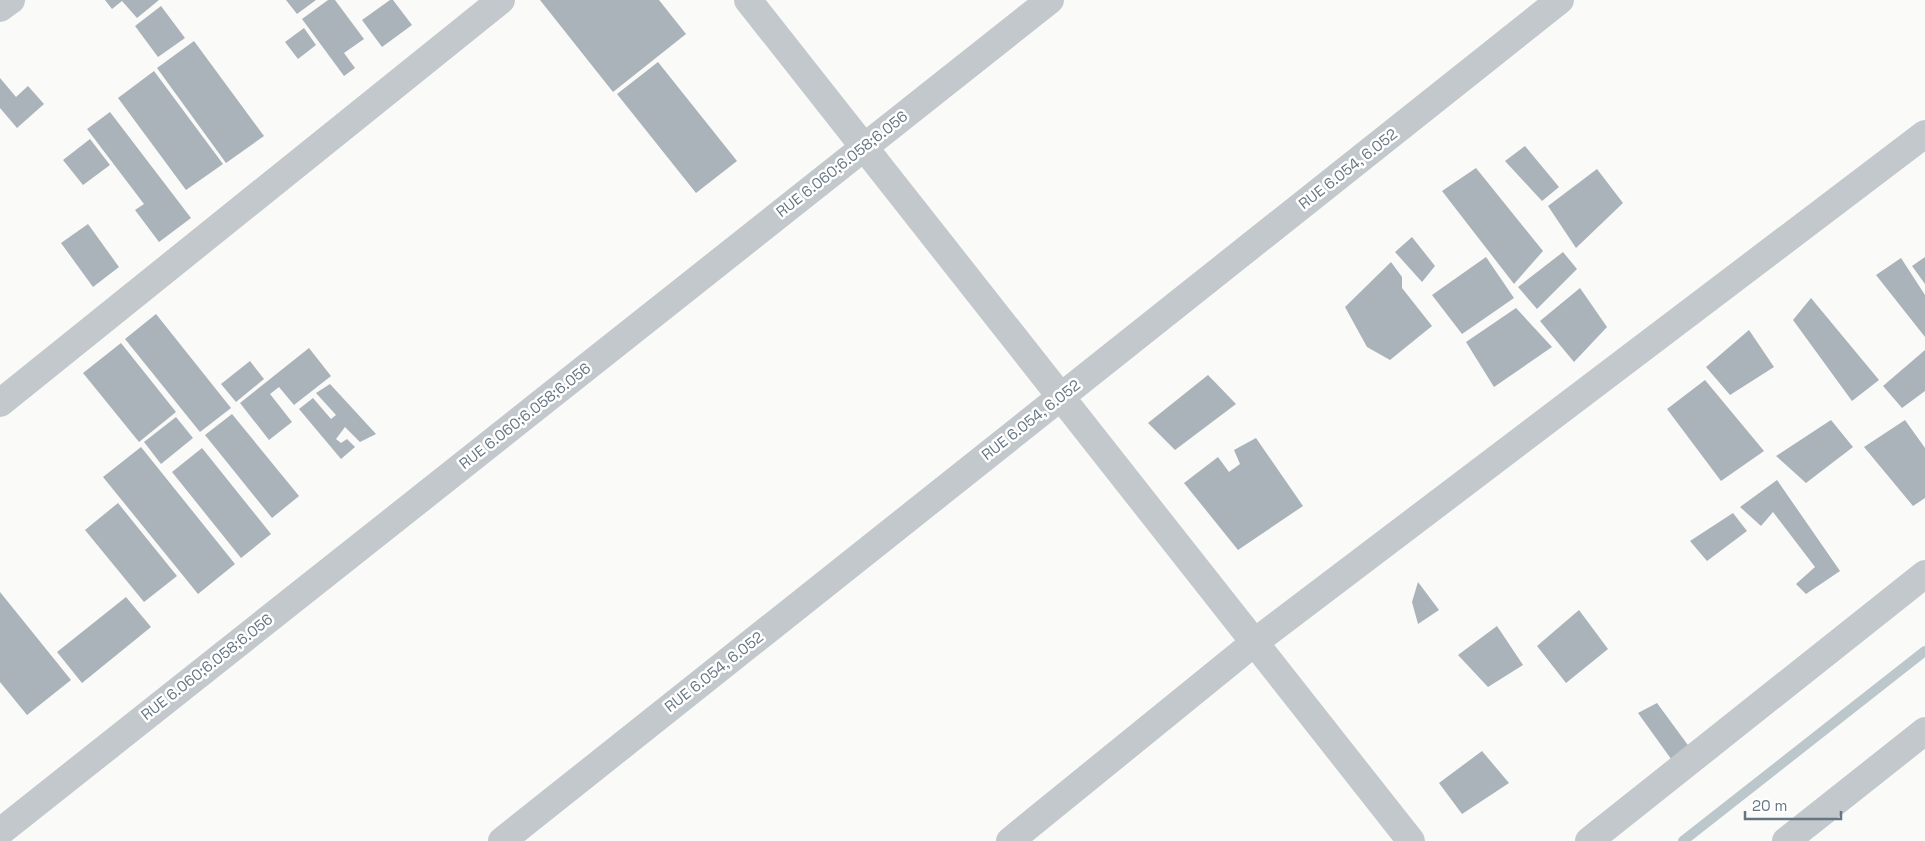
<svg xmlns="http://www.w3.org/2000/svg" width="1925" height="841" viewBox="0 0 1925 841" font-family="'Space Grotesk',sans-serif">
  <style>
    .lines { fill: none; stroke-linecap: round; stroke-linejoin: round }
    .stream { stroke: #bbc7cb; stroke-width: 10 }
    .building { fill: #aab3b9 }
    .street { stroke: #c3c8cc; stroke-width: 28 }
    .labels { text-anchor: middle; stroke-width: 5; stroke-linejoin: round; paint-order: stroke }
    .street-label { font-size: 15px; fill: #657683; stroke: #fff }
  </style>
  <rect width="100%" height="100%" fill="#fafaf8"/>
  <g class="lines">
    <path class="stream" d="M 1683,841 L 1925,651"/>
  </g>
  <path class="building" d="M 105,0 L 159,0 L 137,18 L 122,1 L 112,9 Z
    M 286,0 L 316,0 L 297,14 Z
    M 328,0 L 335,0 L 364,39 L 344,53 L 355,68 L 344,76 L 302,19 Z
    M 390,0 L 393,0 L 412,25 L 382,47 L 362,20 Z
    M 540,0 L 659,0 L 686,34 L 613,92 Z
    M 161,6 L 185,38 L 158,57 L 135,26 Z
    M 304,28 L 316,45 L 298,59 L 285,42 Z
    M 194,41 L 264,136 L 226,163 L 157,68 Z
    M 658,62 L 737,161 L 696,193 L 617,94 Z
    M 154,71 L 223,164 L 186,190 L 118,98 Z
    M 0,78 L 16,97 L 28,86 L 44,104 L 17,128 L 0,108 Z
    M 110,112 L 191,218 L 159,242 L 135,210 L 144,204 L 87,129 Z
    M 90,139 L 110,165 L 83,185 L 63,160 Z
    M 1525,146 L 1559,187 L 1542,201 L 1505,161 Z
    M 1476,168 L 1543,251 L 1514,284 L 1442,191 Z
    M 1597,169 L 1623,203 L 1576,248 L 1548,206 Z
    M 88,224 L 119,267 L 93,287 L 61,243 Z
    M 1412,237 L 1435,266 L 1422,282 L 1395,252 Z
    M 1563,252 L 1577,269 L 1537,309 L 1518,287 Z
    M 1486,257 L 1514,298 L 1462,334 L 1432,295 Z
    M 1925,257 L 1925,284 L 1912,266 Z
    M 1901,258 L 1925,295 L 1925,337 L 1876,275 Z
    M 1391,262 L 1402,277 L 1402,288 L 1432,326 L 1390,360 L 1367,347 L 1345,307 Z
    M 1580,288 L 1607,327 L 1574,362 L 1540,321 Z
    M 1811,298 L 1879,380 L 1852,401 L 1793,320 Z
    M 1516,308 L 1552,347 L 1494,387 L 1466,342 Z
    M 156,314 L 231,408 L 200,432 L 125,339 Z
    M 1749,330 L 1774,367 L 1730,395 L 1706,367 Z
    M 121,343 L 176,412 L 139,442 L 83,373 Z
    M 309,348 L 331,376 L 294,405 L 279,387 L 270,394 L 292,422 L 269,440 L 240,403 Z
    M 1925,350 L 1925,391 L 1902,408 L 1883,386 Z
    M 250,361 L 264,379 L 236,402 L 221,384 Z
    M 1208,375 L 1236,404 L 1175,450 L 1148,423 Z
    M 1705,380 L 1764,451 L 1721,481 L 1667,409 Z
    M 330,384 L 376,434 L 360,442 L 345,427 L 336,439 L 341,443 L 347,439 L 355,447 L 341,459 L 299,409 L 313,398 L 331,419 L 336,415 L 316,393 Z
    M 232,414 L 299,496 L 272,518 L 205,435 Z
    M 176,417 L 193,438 L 161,464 L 144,442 Z
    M 1831,420 L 1853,447 L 1806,483 L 1776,456 Z
    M 1905,420 L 1925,448 L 1925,498 L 1913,506 L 1864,447 Z
    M 1256,438 L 1303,506 L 1238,550 L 1184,483 L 1218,457 L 1229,472 L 1240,464 L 1234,450 Z
    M 141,447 L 235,564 L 198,594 L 103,477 Z
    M 202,448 L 271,534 L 241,558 L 172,472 Z
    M 1777,480 L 1840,571 L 1806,594 L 1796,584 L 1815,567 L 1773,512 L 1761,526 L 1740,507 Z
    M 118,503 L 177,576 L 144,602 L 85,530 Z
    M 1733,513 L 1747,531 L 1707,561 L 1690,541 Z
    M 1418,582 L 1439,610 L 1418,624 L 1412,602 Z
    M 0,592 L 71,680 L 27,715 L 0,682 Z
    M 126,597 L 151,627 L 82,683 L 57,652 Z
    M 1579,610 L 1608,649 L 1566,683 L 1537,646 Z
    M 1497,626 L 1523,665 L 1488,687 L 1458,655 Z
    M 1657,703 L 1693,752 L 1674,763 L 1638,713 Z
    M 1482,751 L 1509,783 L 1462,814 L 1439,783 Z"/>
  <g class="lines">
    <path class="street" d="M 748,0 L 1411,841
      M 0,8 L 11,0
      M 0,403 L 501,0
      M 0,832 L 1050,0
      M 502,841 L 1560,0
      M 1010,841 L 1255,642 L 1925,134
      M 1589,841 L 1925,574
      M 1786,841 L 1925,731"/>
  </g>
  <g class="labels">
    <g class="street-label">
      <text transform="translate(842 164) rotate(-38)" y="5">RUE 6.060;6.058;6.056</text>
      <text transform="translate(1348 169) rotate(-38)" y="5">RUE 6.054, 6.052</text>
      <text transform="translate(525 416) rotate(-38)" y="5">RUE 6.060;6.058;6.056</text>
      <text transform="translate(1031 420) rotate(-38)" y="5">RUE 6.054, 6.052</text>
      <text transform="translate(207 667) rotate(-38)" y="5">RUE 6.060;6.058;6.056</text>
      <text transform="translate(714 672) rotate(-38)" y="5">RUE 6.054, 6.052</text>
    </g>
  </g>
  <path d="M1745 811v8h96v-8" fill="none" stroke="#657683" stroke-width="2.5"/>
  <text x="1752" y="811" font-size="15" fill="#657683" stroke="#ffffff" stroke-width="4" paint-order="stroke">20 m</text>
</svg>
